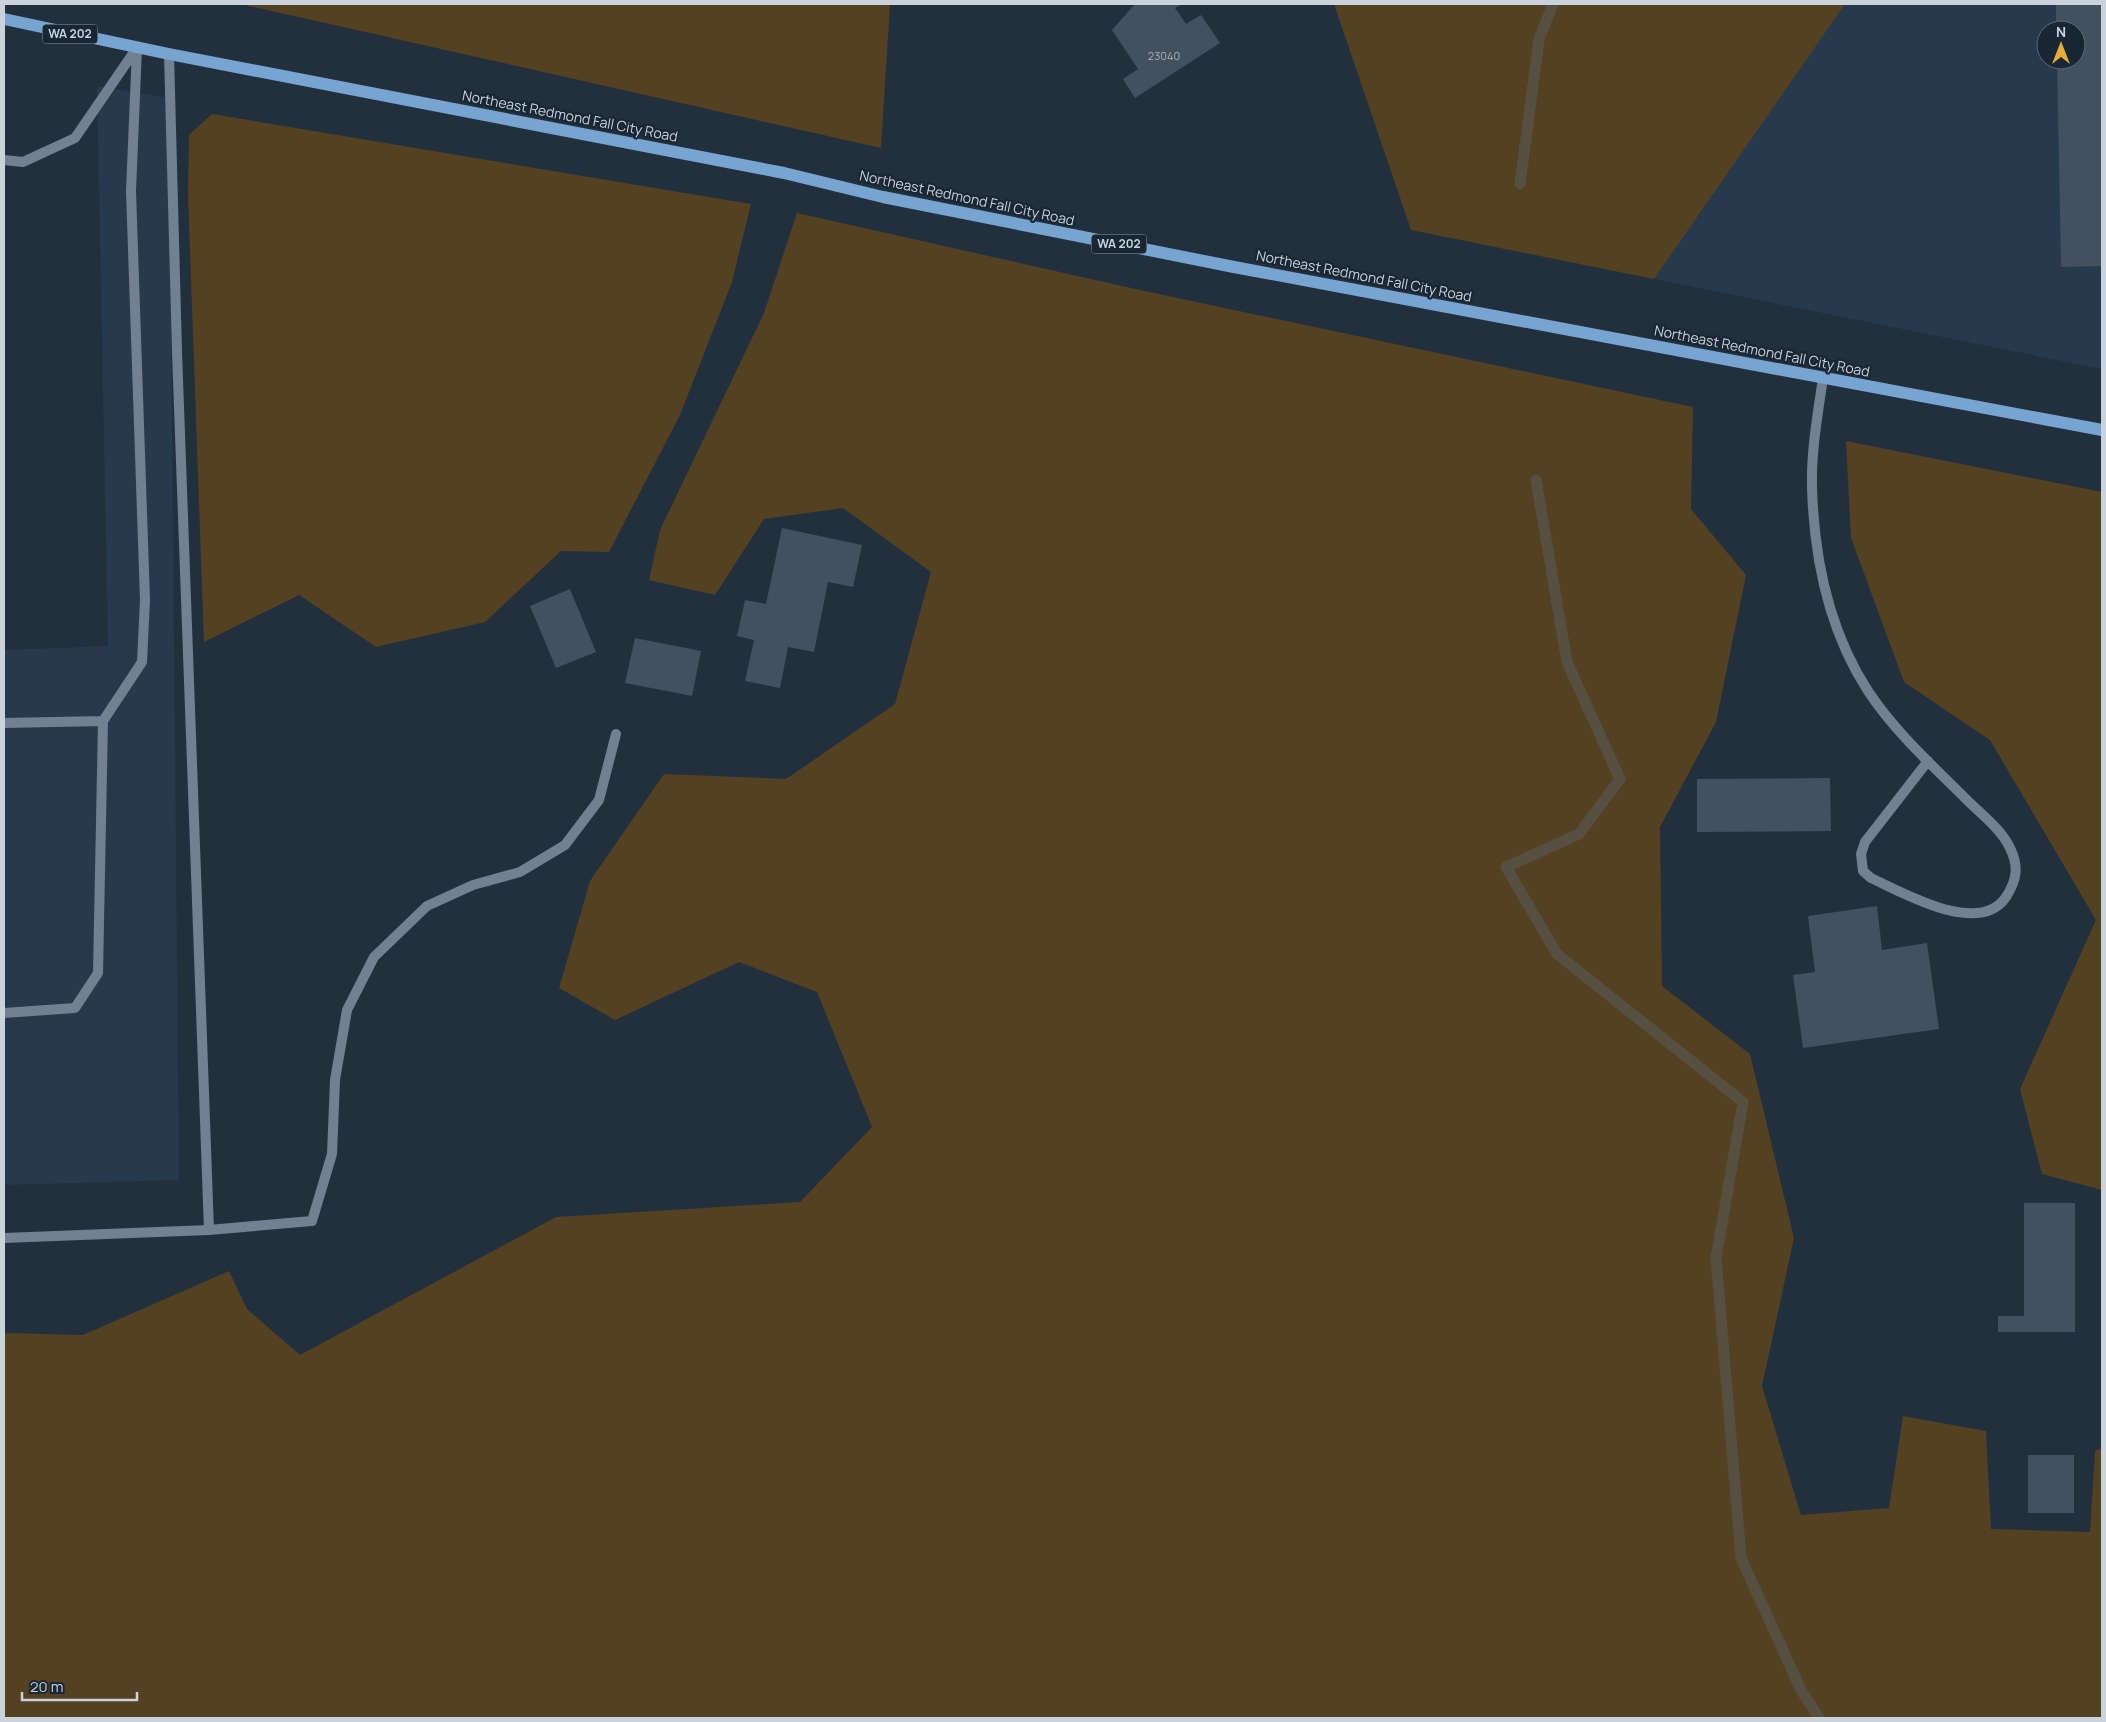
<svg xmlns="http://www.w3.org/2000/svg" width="2106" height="1722" viewBox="0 0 2106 1722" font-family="Manrope,sans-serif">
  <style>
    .built { fill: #27394c; fill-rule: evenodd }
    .green { fill: #534121 }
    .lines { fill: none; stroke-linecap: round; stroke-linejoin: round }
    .stream { stroke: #575042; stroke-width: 11 }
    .building { fill: #42505f }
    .lane { stroke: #718191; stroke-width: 10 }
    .primary { stroke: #78a4d1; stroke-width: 12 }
    .labels { text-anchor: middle; stroke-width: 4.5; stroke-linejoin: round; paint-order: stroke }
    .number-label { font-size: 11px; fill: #a8b2bc }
    .shield { fill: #192633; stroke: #959ea9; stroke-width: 1 }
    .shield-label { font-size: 12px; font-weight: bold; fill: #cad2db }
    .street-label { font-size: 14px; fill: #cad2db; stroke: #192633 }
  </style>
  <rect width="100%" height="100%" fill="#22303e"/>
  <path class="built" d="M 1654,4 L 2102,4 L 2102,369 L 1654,279 ZM 2046,30 L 2076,30 L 2076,60 L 2046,60 Z
    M 97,86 L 169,98 L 179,1180 L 4,1185 L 4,650 L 108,646 Z"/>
  <path class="green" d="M 241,4 L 890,4 L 881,148 Z
    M 1334,4 L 1845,4 L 1654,279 L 1411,230 Z
    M 212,114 L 751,204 L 732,282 L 680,415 L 609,552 L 561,551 L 485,622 L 376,647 L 299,595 L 204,642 L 188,193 L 189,135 Z
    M 797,213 L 1140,290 L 1693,407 L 1691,509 L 1746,575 L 1716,722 L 1660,827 L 1662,986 L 1750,1054 L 1794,1238 L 1762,1386 L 1801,1515 L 1889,1508 L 1903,1416 L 1986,1431 L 1991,1529 L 2090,1532 L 2095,1451 L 2102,1448 L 2102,1718 L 4,1718 L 4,1333 L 83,1335 L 229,1271 L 247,1309 L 300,1355 L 556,1217 L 800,1202 L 872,1127 L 817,992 L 739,962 L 615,1020 L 559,988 L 590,881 L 664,774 L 786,779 L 895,704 L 931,572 L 843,508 L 764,519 L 715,595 L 649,580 L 660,530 L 764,313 Z
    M 1846,441 L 2102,492 L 2102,1190 L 2042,1174 L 2020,1089 L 2096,920 L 1990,740 L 1904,682 L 1851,538 Z"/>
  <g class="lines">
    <path class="stream" d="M 1520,184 L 1539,39 L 1553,4
      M 1536,480 L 1567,662 L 1620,779 L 1579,834 L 1506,867 L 1557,954 L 1743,1102 L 1716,1258 L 1741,1558 L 1801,1690 L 1819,1718"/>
  </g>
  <path class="building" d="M 1135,4 L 1182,4 L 1175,8 L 1186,24 L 1201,15 L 1220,43 L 1135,98 L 1123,79 L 1138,69 L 1112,30 Z
    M 2056,4 L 2102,4 L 2102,266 L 2061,267 L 2057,60 L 2076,60 L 2076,30 L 2056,30 Z
    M 782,528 L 862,545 L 853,587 L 828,582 L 814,652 L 788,647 L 780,688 L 745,681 L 754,640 L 737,636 L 745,600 L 766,604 Z
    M 570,589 L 596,652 L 556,668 L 530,606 Z
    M 635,638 L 701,651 L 692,696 L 625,683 Z
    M 1830,778 L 1831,831 L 1697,832 L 1697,779 Z
    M 1877,906 L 1882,950 L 1927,943 L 1939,1029 L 1803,1048 L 1793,975 L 1815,972 L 1808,916 Z
    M 2024,1203 L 2075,1203 L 2075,1332 L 1998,1332 L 1998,1316 L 2024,1316 Z
    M 2028,1455 L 2074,1455 L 2074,1513 L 2028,1513 Z"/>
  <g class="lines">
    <path class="lane" d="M 4,160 L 23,162 L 75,138 L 136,49
      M 1823,378 C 1818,413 1811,451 1812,487 C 1814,558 1829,631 1868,691 C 1895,732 1933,766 1967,800 C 1981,814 2001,829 2010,848 C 2019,866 2017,880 2006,897 C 1979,937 1904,893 1871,878 L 1863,871 L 1861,854 L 1865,842 L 1928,761
      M 4,723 L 103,721 L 142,662 L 145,600 L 131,191 L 137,48
      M 4,1013 L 75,1008 L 98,973 L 103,721
      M 209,1230 L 312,1221 L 332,1154 L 335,1080 L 347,1010 L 374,957 L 427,906 L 473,885 L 520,872 L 565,845 L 599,800 L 616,734
      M 4,1238 L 209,1230 L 177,352 L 169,54"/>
    <path class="primary" d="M 4,19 L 169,54 L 784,173 L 883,197 L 1234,267 L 2102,430"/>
  </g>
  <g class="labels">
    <g class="number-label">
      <text x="1164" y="60">23040</text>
    </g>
    <g class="shield">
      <rect x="42.5" y="24.5" width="55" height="19" rx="4"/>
      <rect x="1091.5" y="234.5" width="55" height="19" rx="4"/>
    </g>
    <g class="shield-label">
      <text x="70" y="38">WA 202</text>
      <text x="1119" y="248">WA 202</text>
    </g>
    <g class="street-label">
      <text transform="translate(570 116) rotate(11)" y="5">Northeast Redmond Fall City Road</text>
      <text transform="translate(967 198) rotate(12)" y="5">Northeast Redmond Fall City Road</text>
      <text transform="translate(1364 276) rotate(11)" y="5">Northeast Redmond Fall City Road</text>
      <text transform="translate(1762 351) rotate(11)" y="5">Northeast Redmond Fall City Road</text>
    </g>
  </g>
  <rect width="2106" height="1722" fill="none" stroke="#cad2db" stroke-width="10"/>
  <g transform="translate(2061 45)"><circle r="24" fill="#192633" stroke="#606b76"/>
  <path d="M0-4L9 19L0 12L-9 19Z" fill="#e6ac36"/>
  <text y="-8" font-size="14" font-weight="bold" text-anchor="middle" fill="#cad2db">N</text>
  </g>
  <path d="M22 1692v8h115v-8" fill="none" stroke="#cad2db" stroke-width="2.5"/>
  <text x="30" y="1692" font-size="15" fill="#cad2db" stroke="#192633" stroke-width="4" paint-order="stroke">20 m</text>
</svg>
